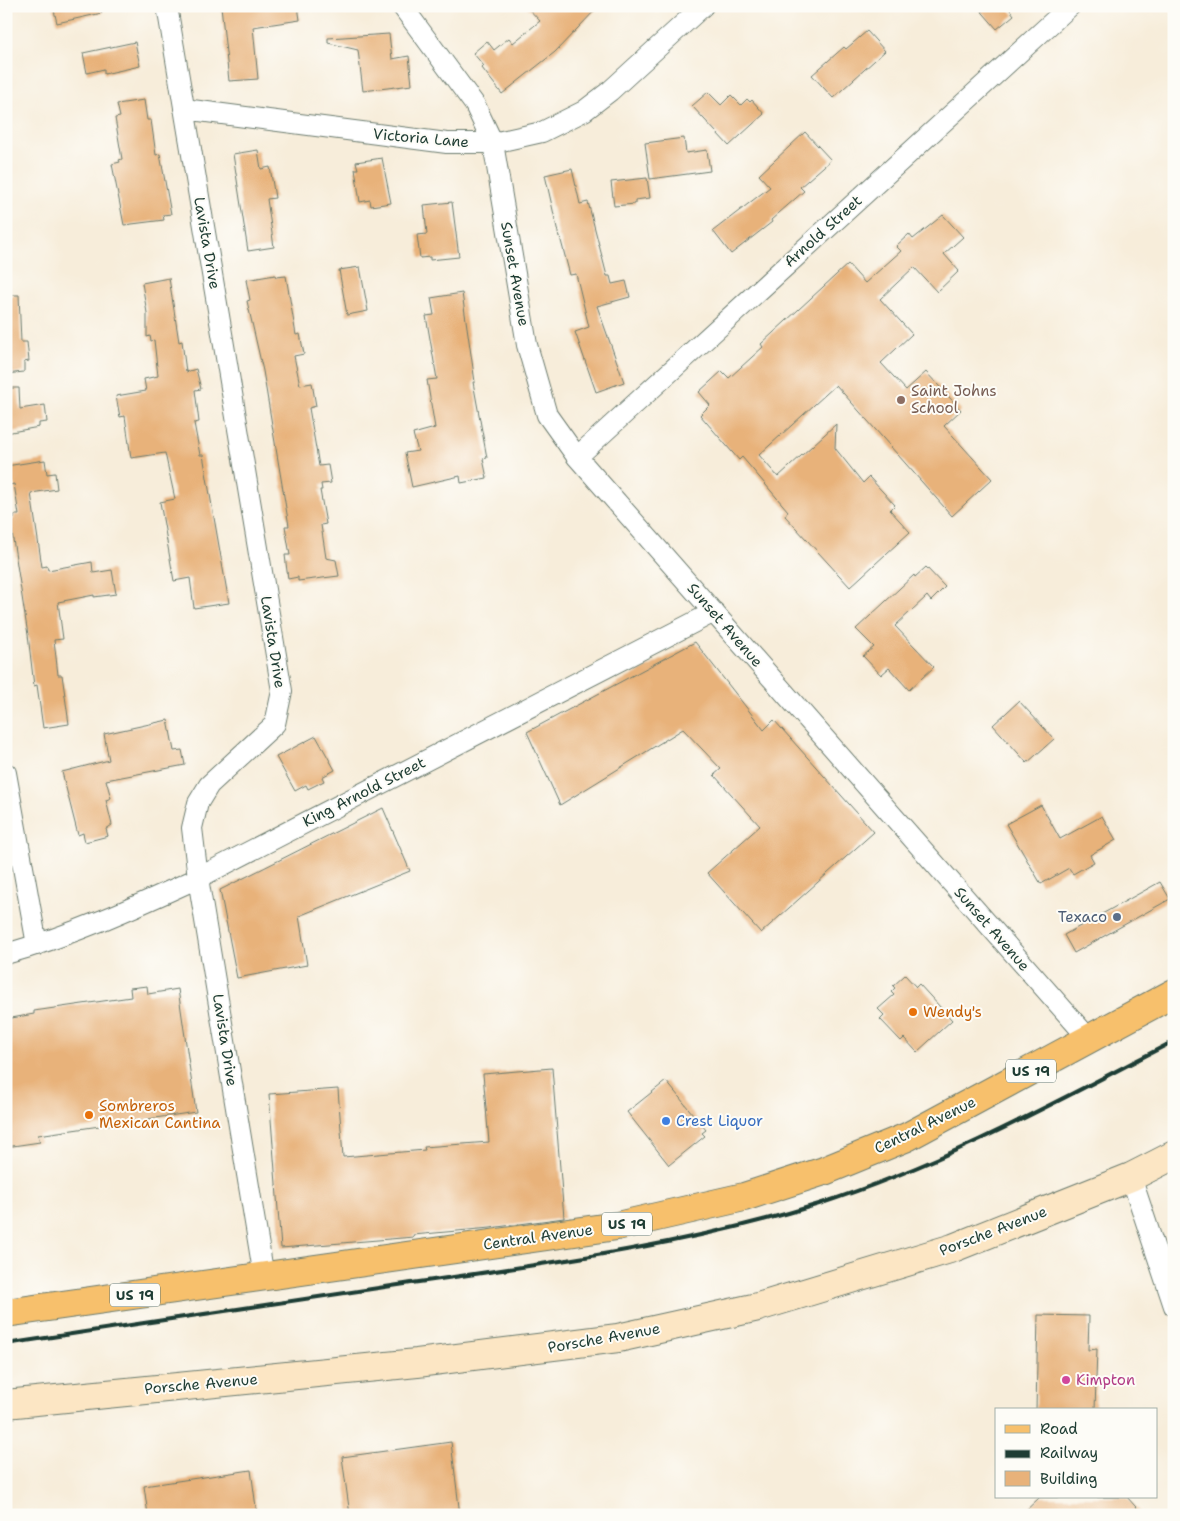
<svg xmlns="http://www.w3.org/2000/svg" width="1180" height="1521" viewBox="0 0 1180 1521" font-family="'Shantell Sans',sans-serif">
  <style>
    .building { fill: #e8b27a }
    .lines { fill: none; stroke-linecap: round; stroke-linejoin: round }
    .street-casing { stroke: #6b7b6e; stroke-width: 22 }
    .secondary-casing { stroke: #6b7b6e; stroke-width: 30 }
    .primary-casing { stroke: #6b7b6e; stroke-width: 30 }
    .street { stroke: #fff; stroke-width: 20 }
    .secondary { stroke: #fce6c4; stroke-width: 28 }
    .primary { stroke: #f7c06c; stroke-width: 28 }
    .rail { stroke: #1f3d34; stroke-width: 4 }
    .education-dot { fill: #8d6e63; stroke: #fdfcf7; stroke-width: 2 }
    .service-dot { fill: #5c6f8a; stroke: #fdfcf7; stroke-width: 2 }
    .food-dot { fill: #e8710a; stroke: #fdfcf7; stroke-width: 2 }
    .shop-dot { fill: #3f7fe0; stroke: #fdfcf7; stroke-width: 2 }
    .hotel-dot { fill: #d1479c; stroke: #fdfcf7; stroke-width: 2 }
    .labels { text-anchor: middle; stroke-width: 4; stroke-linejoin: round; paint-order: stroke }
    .shield { fill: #fdfcf7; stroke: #62766e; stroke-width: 1 }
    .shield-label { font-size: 14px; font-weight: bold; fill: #1f3d34 }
    .street-label { font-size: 15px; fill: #1f3d34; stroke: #fdfcf7 }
    .education-label { font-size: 15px; fill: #785e54; stroke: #fdfcf7; text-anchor: start }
    .service-label { font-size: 15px; fill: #4e5e75; stroke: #fdfcf7; text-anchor: end }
    .food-label { font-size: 15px; fill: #c56008; stroke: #fdfcf7; text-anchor: start }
    .shop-label { font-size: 15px; fill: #366cbe; stroke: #fdfcf7; text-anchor: start }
    .hotel-label { font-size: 15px; fill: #b23c85; stroke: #fdfcf7; text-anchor: start }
  </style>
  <rect width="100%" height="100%" fill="#fdfcf7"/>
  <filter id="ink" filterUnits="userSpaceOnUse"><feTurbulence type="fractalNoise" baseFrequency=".02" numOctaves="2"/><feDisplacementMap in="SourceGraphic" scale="10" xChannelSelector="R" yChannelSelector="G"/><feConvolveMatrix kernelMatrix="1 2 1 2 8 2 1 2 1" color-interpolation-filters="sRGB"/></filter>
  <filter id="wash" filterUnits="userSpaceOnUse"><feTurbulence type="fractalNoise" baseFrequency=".0096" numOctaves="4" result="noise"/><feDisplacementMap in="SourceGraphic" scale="20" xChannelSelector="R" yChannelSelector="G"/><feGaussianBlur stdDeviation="1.12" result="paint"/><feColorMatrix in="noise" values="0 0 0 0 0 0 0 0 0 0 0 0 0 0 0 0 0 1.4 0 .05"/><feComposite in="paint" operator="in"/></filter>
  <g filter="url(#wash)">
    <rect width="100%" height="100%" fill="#f7edda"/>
    <g id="blocks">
      <path class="building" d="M 53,6 L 101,6 L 102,13 L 57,23 Z
        M 221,6 L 298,6 L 300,20 L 253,27 L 258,79 L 229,81 Z
        M 526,6 L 599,6 L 555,52 L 502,94 L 482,68 L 484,66 L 473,53 L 487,41 L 494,50 L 509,38 L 513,43 L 540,21 Z
        M 977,6 L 1007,6 L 1014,15 L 997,29 Z
        M 867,31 L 885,51 L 833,98 L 812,75 L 844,47 L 846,49 Z
        M 389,34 L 392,59 L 409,56 L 412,85 L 363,91 L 358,50 L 328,43 L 328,38 Z
        M 135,42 L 140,66 L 104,74 L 104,69 L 87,73 L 83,53 Z
        M 708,92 L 721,105 L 731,95 L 741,105 L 747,99 L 750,102 L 752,100 L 764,114 L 729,146 L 692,106 Z
        M 144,100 L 147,120 L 151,120 L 156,155 L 160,154 L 171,214 L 163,215 L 164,220 L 124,225 L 112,164 L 120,162 L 119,160 L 122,159 L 115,118 L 120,117 L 117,104 Z
        M 805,132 L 831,160 L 800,187 L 804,191 L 771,220 L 772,222 L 731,254 L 713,231 L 770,187 L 759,175 Z
        M 684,138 L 686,153 L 707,150 L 710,171 L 650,179 L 645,143 Z
        M 258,150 L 261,169 L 270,167 L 275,198 L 267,199 L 274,247 L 248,251 L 233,154 Z
        M 382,158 L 391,203 L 371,206 L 370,200 L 360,202 L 355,169 L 358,169 L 356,162 Z
        M 572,169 L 580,204 L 588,202 L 607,276 L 610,276 L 612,284 L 626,281 L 630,297 L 597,306 L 624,382 L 596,392 L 575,332 L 589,327 L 576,274 L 570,275 L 560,237 L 559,237 L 545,175 Z
        M 647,178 L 650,198 L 635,200 L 635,204 L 614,206 L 611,182 Z
        M 452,202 L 459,257 L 430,260 L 430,257 L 420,258 L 417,235 L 427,234 L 424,205 Z
        M 943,215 L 963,237 L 944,254 L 959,271 L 937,292 L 914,267 L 880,299 L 912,334 L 881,363 L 906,390 L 926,372 L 961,410 L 944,426 L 992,479 L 952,516 L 836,385 L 759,455 L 778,477 L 836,424 L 835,448 L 863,483 L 869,477 L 895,505 L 890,510 L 910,532 L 850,587 L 785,516 L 788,511 L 742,457 L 739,460 L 700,415 L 710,405 L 699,392 L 722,371 L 729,378 L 763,347 L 761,344 L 848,264 L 865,283 L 901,251 L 896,246 L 909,234 L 913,239 Z
        M 360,267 L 368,311 L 347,315 L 339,270 Z
        M 275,275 L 276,277 L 286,276 L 296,335 L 300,334 L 304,354 L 294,356 L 300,385 L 312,383 L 316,406 L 309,408 L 319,466 L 328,465 L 331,483 L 321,484 L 322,490 L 320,490 L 326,524 L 321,525 L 326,558 L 336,560 L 339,576 L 298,581 L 298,577 L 288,579 L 285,555 L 290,555 L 285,526 L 289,526 L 263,371 L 247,301 L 250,300 L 246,280 Z
        M 169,278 L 179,342 L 182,341 L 186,372 L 196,369 L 201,389 L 195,390 L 199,422 L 194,423 L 200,455 L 203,455 L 229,603 L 194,608 L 190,578 L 174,581 L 160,502 L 175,499 L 165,453 L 131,458 L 125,416 L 120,417 L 116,396 L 146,391 L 144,379 L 158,376 L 154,340 L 151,341 L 150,336 L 147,337 L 147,313 L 142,283 Z
        M 462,293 L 475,382 L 473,382 L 487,458 L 483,459 L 487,478 L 461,483 L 460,476 L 412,487 L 405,453 L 418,451 L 413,434 L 435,428 L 427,380 L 437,379 L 426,316 L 434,315 L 431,298 Z
        M 6,295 L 19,295 L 21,342 L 27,342 L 29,361 L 24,362 L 24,372 L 6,374 Z
        M 6,388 L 19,388 L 20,409 L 45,405 L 47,422 L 39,423 L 39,427 L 6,433 Z
        M 45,460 L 47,474 L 55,473 L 57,489 L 31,493 L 42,567 L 47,566 L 48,570 L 92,562 L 93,573 L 112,570 L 116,594 L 94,597 L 94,595 L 58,602 L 63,639 L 54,640 L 58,675 L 62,675 L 69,724 L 43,728 L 37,685 L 34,686 L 28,635 L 10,520 L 14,519 L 14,515 L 19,515 L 14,484 L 9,485 L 6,466 Z
        M 926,567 L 945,587 L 931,601 L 927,596 L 895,626 L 934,667 L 909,690 L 889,668 L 881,675 L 863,656 L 874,647 L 856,629 L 914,575 L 915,577 Z
        M 695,642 L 764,730 L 774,720 L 874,832 L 761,933 L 707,873 L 760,826 L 714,775 L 721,769 L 683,729 L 560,805 L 527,732 Z
        M 1019,701 L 1054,739 L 1027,763 L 993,725 Z
        M 168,720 L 174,751 L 182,750 L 185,765 L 106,780 L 111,798 L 106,800 L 112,825 L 106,829 L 108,836 L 85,842 L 83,833 L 78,835 L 62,772 L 109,760 L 104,734 Z
        M 316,736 L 335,770 L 322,777 L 324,781 L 308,789 L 306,785 L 295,791 L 276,757 Z
        M 1041,805 L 1060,839 L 1102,816 L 1116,840 L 1090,855 L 1094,862 L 1073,874 L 1069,868 L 1041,884 L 1006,824 Z
        M 383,808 L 410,871 L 299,916 L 307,965 L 237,978 L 220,890 Z
        M 1160,882 L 1170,899 L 1074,953 L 1064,935 Z
        M 905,975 L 916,987 L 919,984 L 952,1020 L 917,1052 L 904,1038 L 901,1041 L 880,1019 L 884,1015 L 878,1009 L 894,995 L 891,992 L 895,988 L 893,986 Z
        M 147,986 L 148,994 L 178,989 L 196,1112 L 38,1135 L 40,1142 L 6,1147 L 6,1019 L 34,1014 L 34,1011 L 131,997 L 130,988 Z
        M 552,1068 L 564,1218 L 490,1228 L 413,1235 L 414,1237 L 281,1248 L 269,1094 L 338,1089 L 343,1157 L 425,1150 L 424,1147 L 489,1142 L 483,1074 Z
        M 666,1081 L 706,1130 L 702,1133 L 705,1136 L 669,1165 L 627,1112 Z
        M 1038,1315 L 1089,1316 L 1088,1350 L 1097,1349 L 1095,1410 L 1036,1410 Z
        M 451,1442 L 460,1515 L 350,1515 L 342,1457 Z
        M 251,1470 L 257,1515 L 148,1515 L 144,1486 Z
        M 1040,1497 L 1127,1497 L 1143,1515 L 1021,1515 Z"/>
    </g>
  </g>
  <g filter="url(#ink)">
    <use href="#blocks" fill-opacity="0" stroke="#6b7b6e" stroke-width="1"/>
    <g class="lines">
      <g class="street-casing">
        <path id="street" d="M 167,6 L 282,691 L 275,724 L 209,785 L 198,803 L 192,828 L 198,878 L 264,1277
          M 402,6 L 475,105 L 493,143 L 527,345 L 547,415 L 577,457 L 1090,1040
          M 184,109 L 447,143 L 493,143 L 542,132 L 584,111 L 610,91 L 703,6
          M 577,457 L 1070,6
          M 6,773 L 37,945
          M 6,954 C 73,935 135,907 198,878 L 714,612
          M 1131,1177 L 1174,1306"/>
      </g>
      <g class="secondary-casing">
        <path id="secondary" d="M 6,1404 L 417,1363 L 618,1338 L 758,1307 L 953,1248 L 1131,1177 L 1174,1155"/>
      </g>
      <g class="primary-casing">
        <path id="primary" d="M 6,1313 L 617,1226 L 744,1197 L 824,1171 L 907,1137 L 1174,993"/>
      </g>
      <use href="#street" class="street"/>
      <use href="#secondary" class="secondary"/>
      <use href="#primary" class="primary"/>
      <path class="rail" d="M 6,1344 C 139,1324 272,1303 405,1284 C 544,1264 684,1246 819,1204 C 943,1164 1058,1101 1174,1041"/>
    </g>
  </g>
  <circle class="education-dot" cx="901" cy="400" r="5"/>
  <circle class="service-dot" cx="1117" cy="917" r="5"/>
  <g class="food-dot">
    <circle cx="913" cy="1012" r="5"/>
    <circle cx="89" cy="1115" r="5"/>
  </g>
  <circle class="shop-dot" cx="666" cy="1121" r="5"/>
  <circle class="hotel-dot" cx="1066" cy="1380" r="5"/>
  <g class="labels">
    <g class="shield">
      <rect x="1006" y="1059.5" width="50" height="23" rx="4"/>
      <rect x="602" y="1212.5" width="50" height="23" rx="4"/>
      <rect x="110" y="1283.5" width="50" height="23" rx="4"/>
    </g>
    <g class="shield-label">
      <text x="1031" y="1076">US 19</text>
      <text x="627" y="1229">US 19</text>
      <text x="135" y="1300">US 19</text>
    </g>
    <g class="street-label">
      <text transform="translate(421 138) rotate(5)" y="5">Victoria Lane</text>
      <text transform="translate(823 231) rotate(-42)" y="5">Arnold Street</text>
      <text transform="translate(207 243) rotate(80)" y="5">Lavista Drive</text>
      <text transform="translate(515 274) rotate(80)" y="5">Sunset Avenue</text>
      <text transform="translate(725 625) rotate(49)" y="5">Sunset Avenue</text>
      <text transform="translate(273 642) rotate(81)" y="5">Lavista Drive</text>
      <text transform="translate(364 792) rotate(-27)" y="5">King Arnold Street</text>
      <text transform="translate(992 929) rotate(49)" y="5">Sunset Avenue</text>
      <text transform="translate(225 1040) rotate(81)" y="5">Lavista Drive</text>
      <text transform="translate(925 1125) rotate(-26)" y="5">Central Avenue</text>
      <text transform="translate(993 1231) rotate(-21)" y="5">Porsche Avenue</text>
      <text transform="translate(538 1237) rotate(-8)" y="5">Central Avenue</text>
      <text transform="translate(604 1338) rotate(-10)" y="5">Porsche Avenue</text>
      <text transform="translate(201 1384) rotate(-5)" y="5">Porsche Avenue</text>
    </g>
    <g class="education-label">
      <text x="911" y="396">Saint Johns<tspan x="911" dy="17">School</tspan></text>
    </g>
    <g class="service-label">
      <text x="1107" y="922">Texaco</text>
    </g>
    <g class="food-label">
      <text x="923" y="1017">Wendy's</text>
      <text x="99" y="1111">Sombreros<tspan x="99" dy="17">Mexican Cantina</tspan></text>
    </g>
    <g class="shop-label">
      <text x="676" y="1126">Crest Liquor</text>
    </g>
    <g class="hotel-label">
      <text x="1076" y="1385">Kimpton</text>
    </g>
  </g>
  <rect width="1180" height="1521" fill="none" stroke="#fdfcf7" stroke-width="25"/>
  <rect x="995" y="1408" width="162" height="90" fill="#fdfcf7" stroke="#a4b0a9"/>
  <rect x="1005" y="1425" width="25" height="8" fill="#f7c06c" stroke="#a4b0a9"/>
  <text x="1040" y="1434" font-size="15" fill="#1f3d34">Road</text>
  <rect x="1005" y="1450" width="25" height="8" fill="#1f3d34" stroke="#a4b0a9"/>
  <text x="1040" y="1458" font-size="15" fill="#1f3d34">Railway</text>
  <rect x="1005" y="1471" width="25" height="15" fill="#e8b27a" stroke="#a4b0a9"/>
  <text x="1040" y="1484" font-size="15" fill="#1f3d34">Building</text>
</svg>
